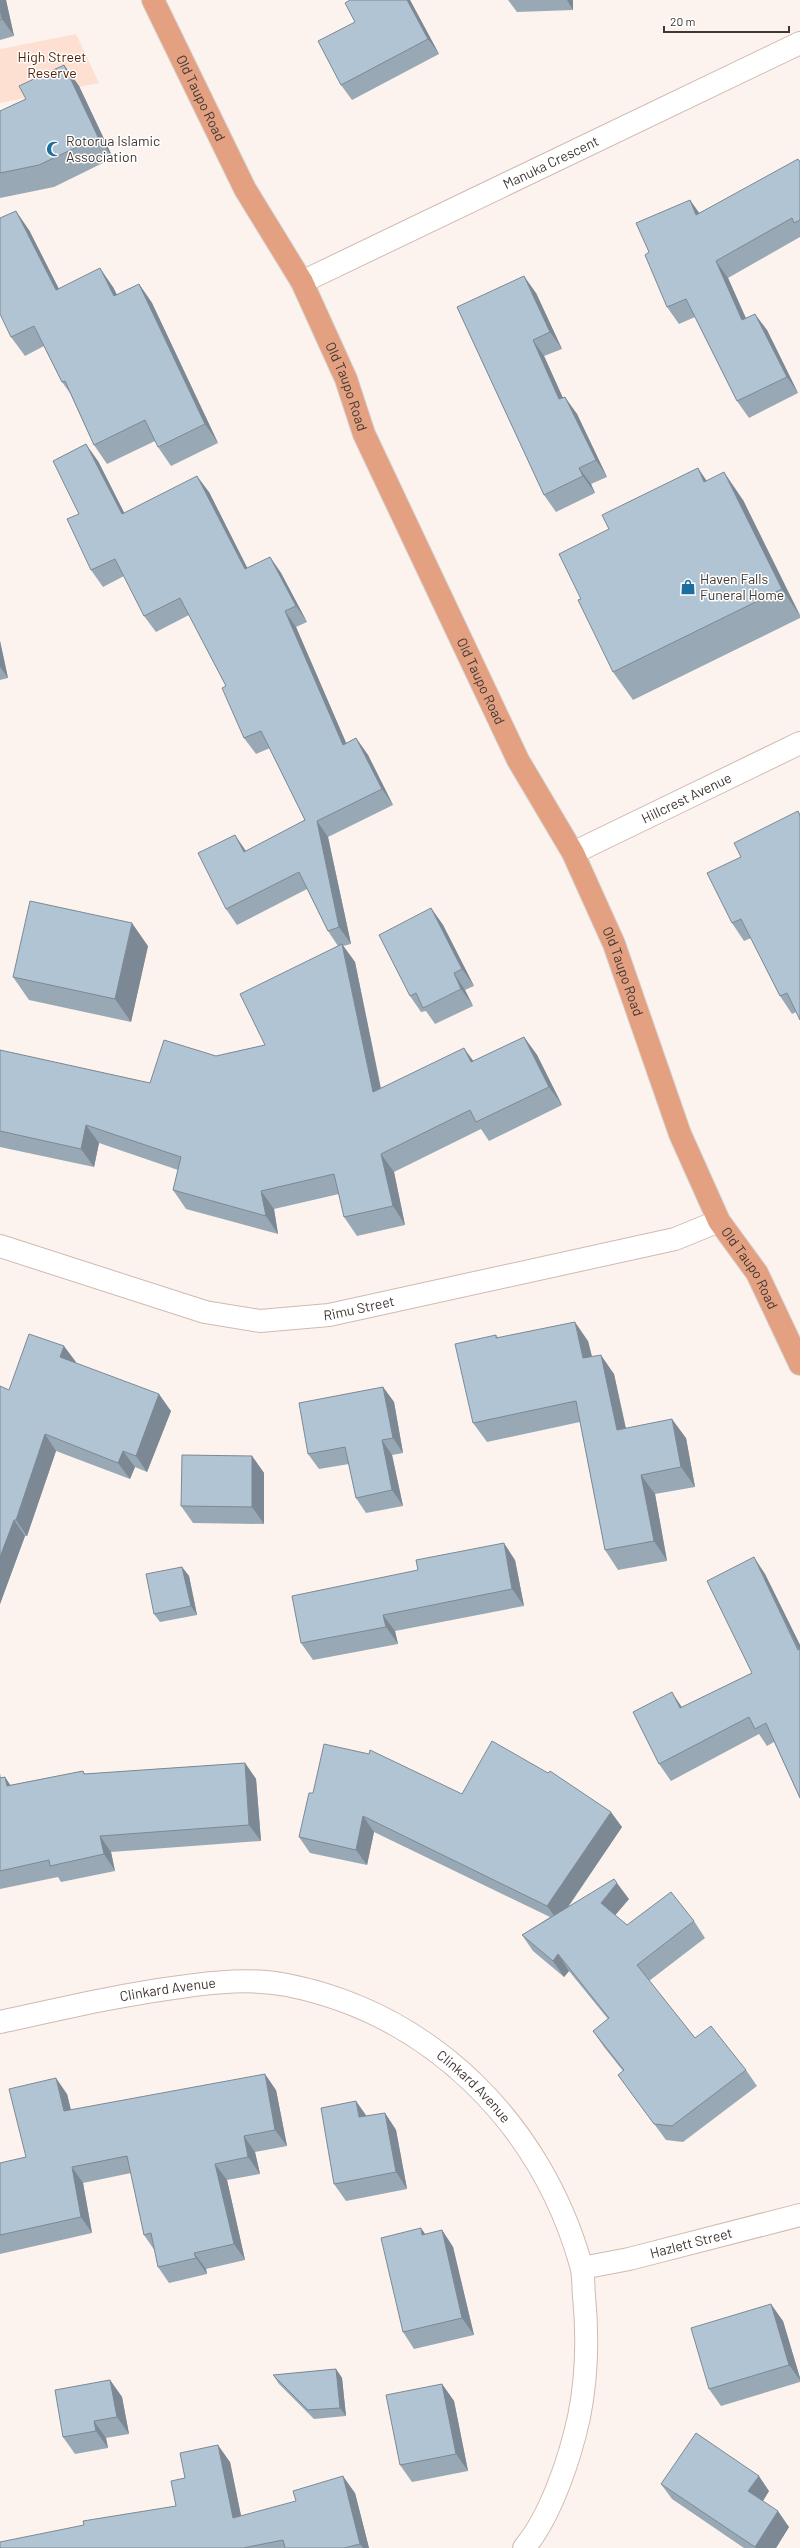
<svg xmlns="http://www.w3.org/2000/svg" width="800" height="2548" viewBox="0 0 800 2548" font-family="Barlow,sans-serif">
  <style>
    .green { fill: #fee0d2 }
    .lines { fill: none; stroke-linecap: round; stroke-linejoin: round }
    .street-casing { stroke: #d0bab0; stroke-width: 24 }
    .highway-casing { stroke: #d5d3d2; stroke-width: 24 }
    .street { stroke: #fff; stroke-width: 22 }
    .highway { stroke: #e3a181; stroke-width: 22 }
    .wall { fill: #98a9b5 }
    .shaded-wall { fill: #7c8994 }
    .building { fill: #b1c4d3; stroke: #7c8994 }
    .labels { text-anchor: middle; stroke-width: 3; stroke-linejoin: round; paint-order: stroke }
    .park-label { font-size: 14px; fill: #511d00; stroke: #fff }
    .street-label { font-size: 14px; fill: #403733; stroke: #fff }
    .poi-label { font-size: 14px; fill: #403733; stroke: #fff; text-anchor: start }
  </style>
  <rect width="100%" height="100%" fill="#fcf3ef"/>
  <path class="green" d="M 76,34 L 99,83 L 0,103 L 0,49 Z"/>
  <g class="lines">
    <g class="street-casing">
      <g id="street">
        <path id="s1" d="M 302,282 L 800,43"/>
        <path id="s2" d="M 573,853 L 800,743"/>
        <path id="s3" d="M 0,1246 L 205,1312 L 260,1321 L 329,1315 L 675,1239 L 719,1221"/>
        <path id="s4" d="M 0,2022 C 60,2009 119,1995 180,1987 C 215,1982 252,1978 287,1985 C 432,2014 541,2124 581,2265 C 584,2275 583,2286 584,2296 C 588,2337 587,2377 579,2417 C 570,2458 551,2516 524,2548"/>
        <path id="s5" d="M 582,2268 L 629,2259 L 800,2215"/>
      </g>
    </g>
    <g class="highway-casing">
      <g id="highway">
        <path id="s6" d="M 153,0 L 245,189 L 302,282 L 346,379 L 364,434 L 518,760 L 573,853 L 614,944 L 680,1134 L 719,1221 L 757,1273 L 800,1364"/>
      </g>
    </g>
    <use href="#street" class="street"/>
    <use href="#highway" class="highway"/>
  </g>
  <path class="wall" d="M 0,0 L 6,0 L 14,36 L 0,40 Z
    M 350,0 L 410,0 L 439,54 L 352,100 L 341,85 L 355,22 Z
    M 508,0 L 573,0 L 573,10 L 517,12 Z
    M 64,65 L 79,86 L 113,158 L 54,187 L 0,198 L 0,111 L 26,99 Z
    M 800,161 L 800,237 L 728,278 L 746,318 L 767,330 L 798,393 L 749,418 L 737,401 L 695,317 L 679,324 L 667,307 L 690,200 L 699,213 Z
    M 29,230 L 59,289 L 113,287 L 117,295 L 139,284 L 152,303 L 218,443 L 171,466 L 158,447 L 155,441 L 107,464 L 94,445 L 70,393 L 62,382 L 44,346 L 25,356 L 11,337 Z
    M 536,293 L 562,349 L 544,356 L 563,398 L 577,414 L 607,477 L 591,484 L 595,493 L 556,512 L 544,495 L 457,307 Z
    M 98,461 L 124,513 L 209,492 L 247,568 L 270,557 L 281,573 L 307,622 L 296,627 L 346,743 L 356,738 L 368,755 L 393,805 L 328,837 L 351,944 L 343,946 L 355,962 L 381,1088 L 474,1061 L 524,1037 L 537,1055 L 562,1105 L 489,1141 L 481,1129 L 394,1172 L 405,1225 L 357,1236 L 344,1217 L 339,1194 L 274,1209 L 278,1234 L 186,1209 L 173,1190 L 178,1170 L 99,1143 L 94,1167 L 0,1147 L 0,1050 L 150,1083 L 216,1056 L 265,1045 L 338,946 L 328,931 L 307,889 L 237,925 L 226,909 L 246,851 L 305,820 L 270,748 L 256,754 L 244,738 L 226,686 L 189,615 L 156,632 L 144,616 L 124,576 L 103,587 L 91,570 L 79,514 Z
    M 707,481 L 743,500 L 800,615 L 800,618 L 633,700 L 613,672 L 581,599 Z
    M 0,641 L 8,678 L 0,680 Z
    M 798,811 L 800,814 L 800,1020 L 796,1012 L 792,1014 L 780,996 L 751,938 L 744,941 L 732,923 L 741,857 Z
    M 431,908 L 443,925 L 474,986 L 465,990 L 473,1006 L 435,1024 L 426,1011 L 421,1012 L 410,996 Z
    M 148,946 L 131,1022 L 29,1000 L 13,977 Z
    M 496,1335 L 498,1338 L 588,1341 L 592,1356 L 614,1374 L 626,1428 L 686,1438 L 695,1487 L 655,1494 L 667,1561 L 618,1570 L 605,1550 L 580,1422 L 487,1442 L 473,1423 Z
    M 76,1362 L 76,1363 L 171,1411 L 147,1472 L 135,1467 L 130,1479 L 56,1451 L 27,1536 L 25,1536 L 0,1604 L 0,1386 L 9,1390 Z
    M 383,1387 L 394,1402 L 403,1453 L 392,1455 L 403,1506 L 366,1513 L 356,1498 L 349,1464 L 319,1469 L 308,1454 Z
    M 252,1456 L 264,1473 L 264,1524 L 193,1523 L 181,1506 Z
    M 515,1560 L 524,1606 L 395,1631 L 398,1644 L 313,1660 L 301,1643 Z
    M 182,1567 L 189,1576 L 197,1615 L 160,1622 L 154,1614 Z
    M 765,1574 L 800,1645 L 800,1798 L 774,1742 L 767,1746 L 759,1734 L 671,1781 L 659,1764 L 682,1707 L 752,1673 Z
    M 245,1763 L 256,1779 L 261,1841 L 111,1852 L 115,1871 L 61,1882 L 58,1877 L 0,1889 L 0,1773 L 1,1778 L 5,1777 L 10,1785 L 83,1771 L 85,1774 Z
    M 313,1793 L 462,1794 L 622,1827 L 569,1906 L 629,1899 L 615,1915 L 627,1925 L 694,1921 L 705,1938 L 649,1981 L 695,2038 L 746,2070 L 757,2086 L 683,2142 L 666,2140 L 618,2075 L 623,2071 L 604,2047 L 593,2031 L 608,2019 L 569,1971 L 564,1977 L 533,1951 L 522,1935 L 550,1917 L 374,1832 L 367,1865 L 310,1853 L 299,1837 Z
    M 276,2090 L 287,2146 L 255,2152 L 260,2174 L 227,2180 L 245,2260 L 206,2269 L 207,2274 L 169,2283 L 158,2267 L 155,2251 L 144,2235 L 131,2173 L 83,2183 L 92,2233 L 0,2254 L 0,2163 L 26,2157 L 67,2094 L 71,2110 Z
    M 385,2113 L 396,2130 L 407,2189 L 346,2201 L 334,2184 Z
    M 442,2230 L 453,2247 L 474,2335 L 414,2349 L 403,2332 L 425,2234 Z
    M 783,2321 L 800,2378 L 800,2382 L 721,2406 L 709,2389 Z
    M 336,2369 L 342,2378 L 346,2416 L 314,2419 L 279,2384 L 273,2375 Z
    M 110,2380 L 122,2397 L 129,2434 L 106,2438 L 108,2448 L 75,2454 L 63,2437 Z
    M 442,2384 L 454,2401 L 468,2471 L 412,2482 L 400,2465 Z
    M 230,2462 L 241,2516 L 355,2493 L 369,2548 L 0,2548 L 176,2506 L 185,2478 Z
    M 661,2484 L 769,2491 L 763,2501 L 789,2527 L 776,2548 L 744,2548 L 672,2499 Z"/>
  <path class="shaded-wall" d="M 0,0 L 6,0 L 14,36 L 2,19 L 0,8 Z
    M 407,0 L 410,0 L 439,54 L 428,39 Z
    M 567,0 L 573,0 L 573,10 Z
    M 64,65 L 79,86 L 113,158 L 98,137 Z
    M 690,200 L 702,217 L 696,215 Z
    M 16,211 L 29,230 L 69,309 L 56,290 Z
    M 716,261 L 728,278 L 754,337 L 742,320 Z
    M 100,268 L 113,287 L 127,315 L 114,296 Z
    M 524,276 L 536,293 L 562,349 L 550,332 Z
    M 139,284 L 152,303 L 218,443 L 205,424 Z
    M 755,314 L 767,330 L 798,393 L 787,377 Z
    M 533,340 L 544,356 L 571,416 L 559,399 Z
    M 565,397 L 577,414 L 607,477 L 596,460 Z
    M 86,444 L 98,461 L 133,530 L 122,514 Z
    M 579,468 L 591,484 L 595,493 L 583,476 Z
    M 698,468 L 717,496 L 704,482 Z
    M 724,472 L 743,500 L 800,616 L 782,589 Z
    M 197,476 L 209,492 L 256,585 L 245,569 Z
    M 270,557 L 281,573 L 307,622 L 296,606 Z
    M 285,611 L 296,627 L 354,761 L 343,745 Z
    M 0,641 L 8,678 L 0,667 Z
    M 356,738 L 368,755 L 393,805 L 382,789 Z
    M 317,821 L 328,837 L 351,944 L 339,927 Z
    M 235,835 L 246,851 L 244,852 Z
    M 431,908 L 443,925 L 474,986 L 462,969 Z
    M 132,923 L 148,946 L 131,1022 L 115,999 Z
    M 342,944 L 355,962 L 385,1110 L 373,1092 Z
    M 454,973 L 465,990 L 473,1006 L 461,989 Z
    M 524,1037 L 537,1055 L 562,1105 L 549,1087 Z
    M 464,1048 L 477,1066 L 471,1062 Z
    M 86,1125 L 99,1143 L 94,1167 L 81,1149 Z
    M 381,1154 L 394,1172 L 405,1225 L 393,1206 Z
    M 261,1191 L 274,1209 L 278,1234 L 266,1216 Z
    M 575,1322 L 588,1341 L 597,1378 L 583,1358 Z
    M 64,1346 L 76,1362 L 72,1373 L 60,1357 Z
    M 601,1355 L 614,1374 L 630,1449 L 617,1430 Z
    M 383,1387 L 394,1402 L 403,1453 L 393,1438 Z
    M 159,1394 L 171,1411 L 147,1472 L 136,1456 Z
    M 672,1419 L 686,1438 L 695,1487 L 681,1467 Z
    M 45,1434 L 56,1451 L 27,1536 L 16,1520 Z
    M 382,1440 L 392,1455 L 403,1506 L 392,1490 Z
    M 123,1451 L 135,1467 L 130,1479 L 118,1463 Z
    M 252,1456 L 264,1473 L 264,1524 L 252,1507 Z
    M 641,1475 L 655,1494 L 667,1561 L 654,1541 Z
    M 14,1520 L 25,1536 L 0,1604 L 0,1557 Z
    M 504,1543 L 515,1560 L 524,1606 L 512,1589 Z
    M 754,1557 L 765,1574 L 800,1645 L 800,1652 Z
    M 182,1567 L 189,1576 L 197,1615 L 191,1606 Z
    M 383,1615 L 395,1631 L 398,1644 L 386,1627 Z
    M 672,1692 L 683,1709 L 680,1708 Z
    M 245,1763 L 256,1779 L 261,1841 L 249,1825 Z
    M 5,1777 L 16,1794 L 7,1786 Z
    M 611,1812 L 622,1827 L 558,1921 L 547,1906 Z
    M 363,1816 L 374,1832 L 367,1865 L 356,1850 Z
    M 100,1836 L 111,1852 L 115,1871 L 104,1854 Z
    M 617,1883 L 629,1899 L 612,1919 L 601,1903 Z
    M 558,1954 L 569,1971 L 564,1977 L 553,1961 Z
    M 265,2074 L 276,2090 L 287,2146 L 275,2130 Z
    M 56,2078 L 67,2094 L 75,2127 L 64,2111 Z
    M 356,2101 L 368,2118 L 359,2117 Z
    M 385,2113 L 396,2130 L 407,2189 L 396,2172 Z
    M 244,2136 L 255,2152 L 260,2174 L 248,2157 Z
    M 215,2164 L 227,2180 L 245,2260 L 234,2244 Z
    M 72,2167 L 83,2183 L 92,2233 L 81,2217 Z
    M 421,2228 L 433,2245 L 422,2235 Z
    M 442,2230 L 453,2247 L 474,2335 L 462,2318 Z
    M 194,2253 L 206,2269 L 207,2274 L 196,2258 Z
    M 771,2304 L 783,2321 L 800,2378 L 800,2380 L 789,2365 Z
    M 336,2369 L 342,2378 L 346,2416 L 340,2408 Z
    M 110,2380 L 122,2397 L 129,2434 L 117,2417 Z
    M 442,2384 L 454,2401 L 468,2471 L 456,2454 Z
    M 94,2421 L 106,2438 L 108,2448 L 96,2431 Z
    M 218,2445 L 230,2462 L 245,2535 L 233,2518 Z
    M 343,2476 L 355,2493 L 369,2548 L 363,2548 L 360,2544 Z
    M 759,2476 L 769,2491 L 759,2507 L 748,2491 Z
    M 778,2511 L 789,2527 L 776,2548 L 756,2548 L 755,2547 Z"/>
  <path class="building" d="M 350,0 L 407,0 L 428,39 L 341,85 L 318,41 L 355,22 L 345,3 Z
    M 0,8 L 2,19 L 0,20 Z
    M 64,65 L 98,137 L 39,165 L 0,173 L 0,111 L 26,99 L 19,86 Z
    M 798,159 L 799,161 L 800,161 L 800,220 L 794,223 L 792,218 L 716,261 L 742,320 L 755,314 L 787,377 L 737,401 L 686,299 L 667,307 L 645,255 L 649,252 L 636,223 L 690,200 L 696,215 Z
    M 16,211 L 56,290 L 100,268 L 114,296 L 139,284 L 205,424 L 158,447 L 145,420 L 94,445 L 65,381 L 62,382 L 34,326 L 11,337 L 0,314 L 0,218 Z
    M 524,276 L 550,332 L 533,340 L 559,399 L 565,397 L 596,460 L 579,468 L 583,476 L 544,495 L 457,307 Z
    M 86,444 L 122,514 L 197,476 L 245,569 L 270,557 L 296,606 L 285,611 L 343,745 L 356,738 L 382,789 L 317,821 L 339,927 L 328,931 L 299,872 L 226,909 L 198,853 L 235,835 L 244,852 L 305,820 L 261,731 L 244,738 L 222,688 L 226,686 L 180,598 L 144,616 L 115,559 L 91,570 L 67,519 L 79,514 L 53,461 Z
    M 698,468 L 704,482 L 724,472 L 782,589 L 613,672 L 578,600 L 581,599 L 559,554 L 609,529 L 602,515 Z
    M 798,811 L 800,816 L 800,1020 L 787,993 L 780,996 L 741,919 L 732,923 L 707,873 L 741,857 L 734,843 Z
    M 30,901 L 132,923 L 115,999 L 13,977 Z
    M 431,908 L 462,969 L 454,973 L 461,989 L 423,1008 L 416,993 L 410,996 L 379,935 Z
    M 342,944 L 373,1092 L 464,1048 L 471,1062 L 524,1037 L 549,1087 L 476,1122 L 470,1110 L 381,1154 L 393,1206 L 344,1217 L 334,1174 L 261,1191 L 266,1216 L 173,1190 L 181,1157 L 86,1125 L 81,1149 L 0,1131 L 0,1050 L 150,1083 L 164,1040 L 216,1056 L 265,1045 L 240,994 Z
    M 575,1322 L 583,1358 L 601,1355 L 617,1430 L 672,1419 L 681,1467 L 641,1475 L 654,1541 L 605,1550 L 576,1401 L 473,1423 L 455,1344 L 496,1335 L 496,1338 Z
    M 29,1334 L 64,1346 L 60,1357 L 159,1394 L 136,1456 L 123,1451 L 118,1463 L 45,1434 L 16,1520 L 14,1520 L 0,1557 L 0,1386 L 9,1390 Z
    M 383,1387 L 393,1438 L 382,1440 L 392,1490 L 356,1498 L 345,1447 L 308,1454 L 299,1403 Z
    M 182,1455 L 252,1456 L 252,1507 L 181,1506 Z
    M 504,1543 L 512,1589 L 383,1615 L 386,1627 L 301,1643 L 292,1596 L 418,1570 L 416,1560 Z
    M 754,1557 L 798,1650 L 800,1649 L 800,1798 L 766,1723 L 755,1729 L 749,1717 L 659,1764 L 633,1712 L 672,1692 L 680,1708 L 752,1673 L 707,1581 Z
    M 182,1567 L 191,1606 L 154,1614 L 146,1574 Z
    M 492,1741 L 548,1773 L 550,1771 L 611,1812 L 547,1906 L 363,1816 L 356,1850 L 299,1837 L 309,1793 L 313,1793 L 324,1744 L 369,1754 L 370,1750 L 462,1794 Z
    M 245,1763 L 249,1825 L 100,1836 L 104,1854 L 50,1866 L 49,1860 L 0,1871 L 0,1778 L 5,1777 L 7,1786 L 83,1771 L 84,1774 Z
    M 614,1879 L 617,1883 L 601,1903 L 627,1925 L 671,1892 L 694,1921 L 637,1965 L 695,2038 L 711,2026 L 746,2070 L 672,2126 L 654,2124 L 618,2075 L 624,2070 L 593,2031 L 609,2018 L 558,1954 L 553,1961 L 522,1935 Z
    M 265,2074 L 275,2130 L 244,2136 L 248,2157 L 215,2164 L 234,2244 L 194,2253 L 196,2258 L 158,2267 L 151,2233 L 144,2235 L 127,2156 L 72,2167 L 81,2217 L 0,2235 L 0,2163 L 26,2157 L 9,2089 L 56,2078 L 64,2111 Z
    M 356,2101 L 359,2117 L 385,2113 L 396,2172 L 334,2184 L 321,2108 Z
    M 421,2228 L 422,2235 L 442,2230 L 462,2318 L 403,2332 L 381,2238 Z
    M 771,2304 L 789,2365 L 709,2389 L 691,2328 Z
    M 336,2369 L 340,2408 L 308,2410 L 273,2375 Z
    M 110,2380 L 117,2417 L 94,2421 L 96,2431 L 63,2437 L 55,2390 Z
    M 442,2384 L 456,2454 L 400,2465 L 386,2395 Z
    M 696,2433 L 759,2476 L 748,2491 L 778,2511 L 755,2547 L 661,2484 Z
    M 218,2445 L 233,2518 L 296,2501 L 293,2491 L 343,2476 L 360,2544 L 344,2548 L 285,2548 L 283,2540 L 243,2548 L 0,2548 L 0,2542 L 84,2525 L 83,2521 L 176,2506 L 171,2481 L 185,2478 L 180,2453 Z"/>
  <defs>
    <g id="mosque-bare" transform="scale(1.2)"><path d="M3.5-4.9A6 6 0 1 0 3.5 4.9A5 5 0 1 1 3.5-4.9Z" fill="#1c6e9f" stroke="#fff" stroke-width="2.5" paint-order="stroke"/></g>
    <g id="shop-bare" transform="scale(1.2)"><path d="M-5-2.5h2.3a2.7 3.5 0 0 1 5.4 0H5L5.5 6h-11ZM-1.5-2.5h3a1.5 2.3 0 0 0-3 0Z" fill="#1c6e9f" stroke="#fff" stroke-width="2.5" paint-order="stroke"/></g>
  </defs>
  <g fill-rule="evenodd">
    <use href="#mosque-bare" x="54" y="149"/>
    <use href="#shop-bare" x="688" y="587"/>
  </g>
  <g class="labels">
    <g class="park-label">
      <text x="52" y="62">High Street<tspan x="52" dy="16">Reserve</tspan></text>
    </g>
    <g class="street-label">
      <text dy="5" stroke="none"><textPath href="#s6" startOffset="109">Old Taupo Road</textPath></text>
      <text dy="5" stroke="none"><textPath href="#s1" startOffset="276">Manuka Crescent</textPath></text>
      <text dy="5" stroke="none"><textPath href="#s6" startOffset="433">Old Taupo Road</textPath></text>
      <text dy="5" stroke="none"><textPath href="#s6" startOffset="757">Old Taupo Road</textPath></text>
      <text dy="5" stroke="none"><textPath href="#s2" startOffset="126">Hillcrest Avenue</textPath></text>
      <text dy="5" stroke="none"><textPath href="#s6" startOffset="1081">Old Taupo Road</textPath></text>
      <text dy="5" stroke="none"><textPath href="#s6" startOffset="1405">Old Taupo Road</textPath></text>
      <text dy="5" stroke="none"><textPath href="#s3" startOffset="371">Rimu Street</textPath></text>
      <text dy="5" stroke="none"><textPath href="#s4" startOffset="171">Clinkard Avenue</textPath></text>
      <text dy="5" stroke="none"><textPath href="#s4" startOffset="507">Clinkard Avenue</textPath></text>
      <text dy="5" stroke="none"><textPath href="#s5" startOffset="112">Hazlett Street</textPath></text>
    </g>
    <g class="poi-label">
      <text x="66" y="146">Rotorua Islamic<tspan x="66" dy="16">Association</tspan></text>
      <text x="700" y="584">Haven Falls<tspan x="700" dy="16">Funeral Home</tspan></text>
    </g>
  </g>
  <path d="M664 26v6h125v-6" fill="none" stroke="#403733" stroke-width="2"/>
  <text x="670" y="26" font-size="12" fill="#403733" stroke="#ffffff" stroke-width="3" paint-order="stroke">20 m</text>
</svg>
